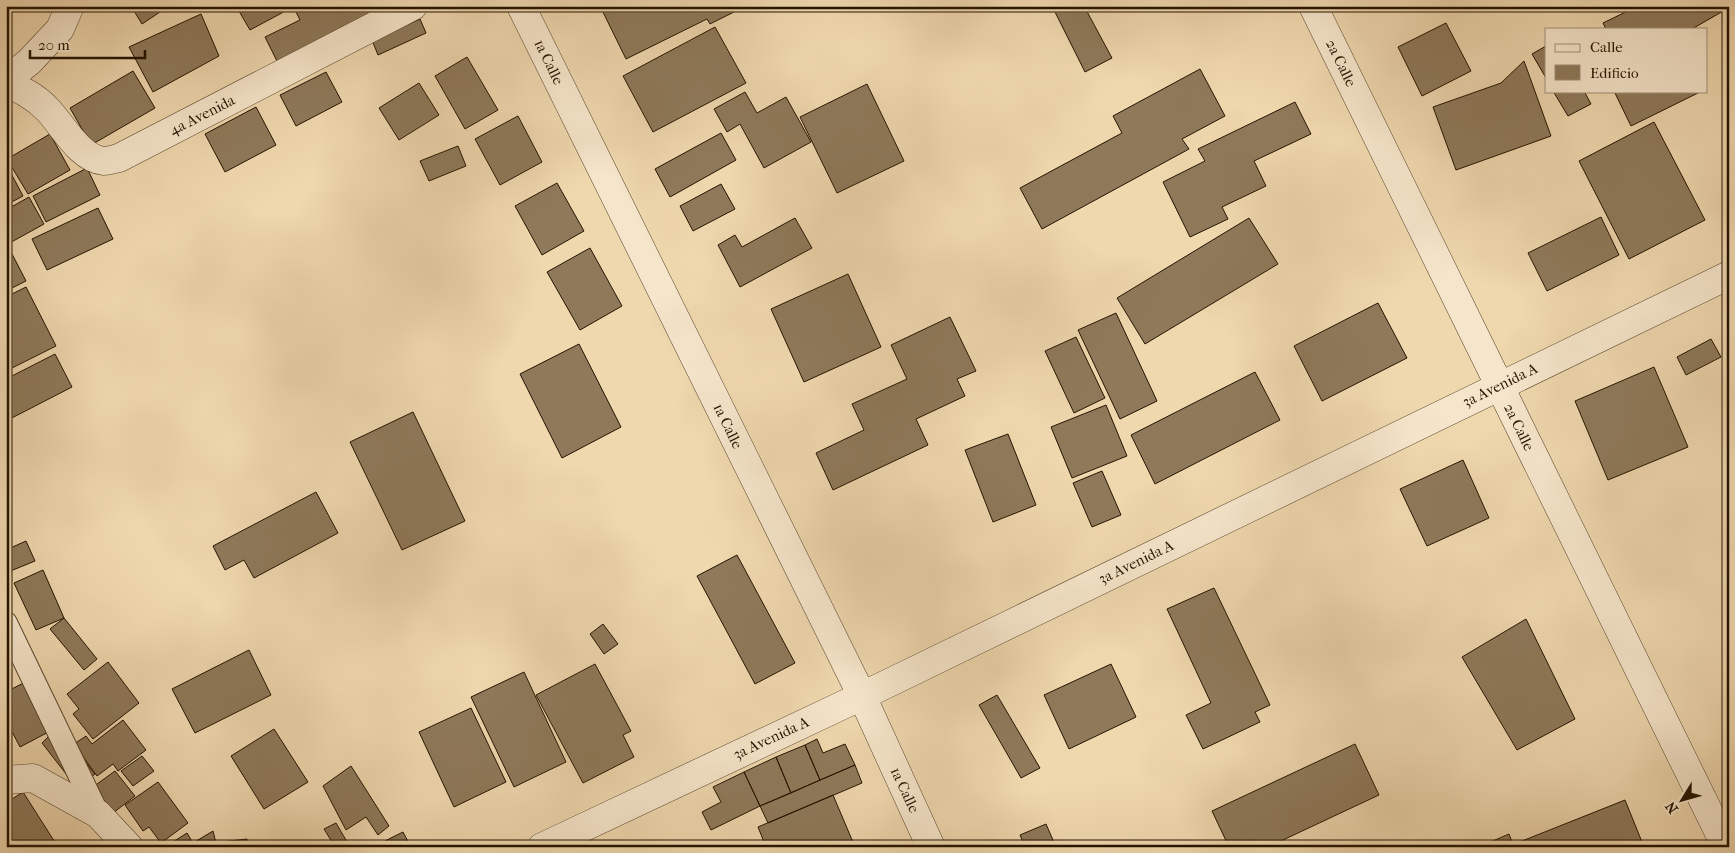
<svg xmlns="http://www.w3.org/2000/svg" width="1735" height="853" viewBox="0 0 1735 853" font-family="'IM FELL French Canon',serif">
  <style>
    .building { fill: #8e795a; stroke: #241400 }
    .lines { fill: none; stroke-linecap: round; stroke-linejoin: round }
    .service-casing { stroke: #57452c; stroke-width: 24 }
    .minor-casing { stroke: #57452c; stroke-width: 29 }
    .service { stroke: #f5e5ca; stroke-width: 22 }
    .minor { stroke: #f5e5ca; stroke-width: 28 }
    .labels { text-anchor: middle; stroke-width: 4; stroke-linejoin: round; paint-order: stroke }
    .street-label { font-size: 15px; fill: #241400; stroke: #f5e5ca }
  </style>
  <rect width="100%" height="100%" fill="#efd7ae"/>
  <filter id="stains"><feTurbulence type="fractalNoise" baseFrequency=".004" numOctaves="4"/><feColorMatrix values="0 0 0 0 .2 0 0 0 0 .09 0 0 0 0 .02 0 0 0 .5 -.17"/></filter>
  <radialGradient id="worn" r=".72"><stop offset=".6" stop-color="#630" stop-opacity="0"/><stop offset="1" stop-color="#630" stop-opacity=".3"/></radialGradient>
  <path class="building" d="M 131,6 L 169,6 L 142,24 Z
    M 236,6 L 292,6 L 293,7 L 250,30 Z
    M 297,6 L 390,6 L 278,63 L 265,37 L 300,20 L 294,8 Z
    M 600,6 L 746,6 L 710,24 L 707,19 L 626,59 Z
    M 1052,6 L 1084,6 L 1112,58 L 1085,72 Z
    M 1638,6 L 1723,6 L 1725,10 L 1692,29 L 1606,29 L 1603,23 Z
    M 201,14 L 219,56 L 153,92 L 129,47 Z
    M 420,19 L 426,33 L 378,55 L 372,40 Z
    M 1446,23 L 1471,71 L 1422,96 L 1398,47 Z
    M 715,27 L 746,83 L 653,132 L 623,76 Z
    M 1546,46 L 1546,78 L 1532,54 Z
    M 467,57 L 498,110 L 465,129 L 435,76 Z
    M 1524,61 L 1551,136 L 1456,170 L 1433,107 L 1501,83 Z
    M 1200,69 L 1225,116 L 1182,139 L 1189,149 L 1042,229 L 1020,188 L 1122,133 L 1113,116 Z
    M 133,71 L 155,108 L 91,145 L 70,108 Z
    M 326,72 L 342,102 L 296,126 L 280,95 Z
    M 419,83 L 439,115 L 399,140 L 379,108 Z
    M 867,84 L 904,161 L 837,193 L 800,117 Z
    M 1553,91 L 1584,91 L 1591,104 L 1568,116 Z
    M 1614,91 L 1702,91 L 1631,126 Z
    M 745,92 L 757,113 L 786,97 L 811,142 L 764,168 L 740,124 L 727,132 L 714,109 Z
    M 1295,102 L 1311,134 L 1254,161 L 1266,186 L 1222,207 L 1228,219 L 1190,237 L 1163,182 L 1205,161 L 1198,149 Z
    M 256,107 L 276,145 L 225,172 L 205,134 Z
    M 518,116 L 542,162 L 500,185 L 475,139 Z
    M 1654,122 L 1705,220 L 1629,259 L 1579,161 Z
    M 721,133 L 736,160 L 670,197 L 655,169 Z
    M 50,134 L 70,170 L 28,194 L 7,159 Z
    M 458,146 L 466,166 L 429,181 L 420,161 Z
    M 6,164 L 23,196 L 6,205 Z
    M 87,168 L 100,195 L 46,222 L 33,196 Z
    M 557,183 L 584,231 L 542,255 L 515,206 Z
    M 721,184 L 735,209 L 693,231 L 680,206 Z
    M 29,197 L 44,224 L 6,245 L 6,210 Z
    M 98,208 L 113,239 L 47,270 L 32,239 Z
    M 1601,217 L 1619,255 L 1547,291 L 1528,253 Z
    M 795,218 L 812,248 L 740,287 L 718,245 L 735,235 L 742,247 Z
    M 1249,218 L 1278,264 L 1145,344 L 1117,298 Z
    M 590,248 L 622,306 L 580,330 L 547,272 Z
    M 10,250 L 26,281 L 6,291 L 6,251 Z
    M 848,274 L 881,347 L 804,382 L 771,309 Z
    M 26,287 L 56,346 L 6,371 L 6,297 Z
    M 1378,303 L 1407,358 L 1322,401 L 1294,346 Z
    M 1116,313 L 1157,401 L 1120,419 L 1078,330 Z
    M 950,317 L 976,371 L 957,379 L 965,396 L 916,419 L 928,445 L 833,490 L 816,453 L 864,430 L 852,404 L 907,379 L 891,345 Z
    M 1076,337 L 1105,398 L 1074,413 L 1045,351 Z
    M 1711,339 L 1721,357 L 1686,375 L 1677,357 Z
    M 579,344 L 621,427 L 562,458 L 520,374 Z
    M 55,354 L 72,387 L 6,421 L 6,379 Z
    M 1654,367 L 1688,447 L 1608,480 L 1575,401 Z
    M 1255,372 L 1280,420 L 1155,484 L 1131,435 Z
    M 1106,405 L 1127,456 L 1072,478 L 1051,427 Z
    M 413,412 L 465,521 L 402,550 L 350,442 Z
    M 1008,434 L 1036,505 L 993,522 L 965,450 Z
    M 1463,460 L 1489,518 L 1427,546 L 1400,489 Z
    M 1102,471 L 1121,515 L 1092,527 L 1073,483 Z
    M 316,492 L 338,533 L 254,578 L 244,560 L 225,570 L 213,546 Z
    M 26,541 L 35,561 L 8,572 L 6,569 L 6,550 Z
    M 737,555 L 795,663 L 755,684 L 697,576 Z
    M 43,570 L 64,618 L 36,630 L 14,583 Z
    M 1214,588 L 1270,705 L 1255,712 L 1260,722 L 1203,749 L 1186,715 L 1211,703 L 1167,609 Z
    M 64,618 L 97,659 L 84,670 L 50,629 Z
    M 1526,619 L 1575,719 L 1517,750 L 1462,657 Z
    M 603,624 L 618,644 L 604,654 L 590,634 Z
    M 249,650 L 271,695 L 195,733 L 172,689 Z
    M 108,662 L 139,703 L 93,739 L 73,714 L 79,709 L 67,694 Z
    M 595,664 L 631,731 L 623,735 L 634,757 L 583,783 L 536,695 Z
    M 1111,664 L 1136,717 L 1069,749 L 1044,695 Z
    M 524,672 L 566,762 L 514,787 L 471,697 Z
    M 33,678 L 58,727 L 20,747 L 6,720 L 6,692 Z
    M 997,695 L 1040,768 L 1021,778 L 979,705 Z
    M 471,708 L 506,782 L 454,807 L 419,732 Z
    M 123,720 L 146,750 L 118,771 L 113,764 L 97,776 L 74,744 L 86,736 L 92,744 Z
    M 58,727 L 95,774 L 77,788 L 42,743 Z
    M 274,729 L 308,782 L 264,809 L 231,756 Z
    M 817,739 L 823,753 L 845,744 L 855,765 L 820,780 L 805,745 Z
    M 1355,744 L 1379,795 L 1268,847 L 1229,847 L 1212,811 Z
    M 805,745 L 820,780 L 791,793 L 776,757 Z
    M 142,756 L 154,771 L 133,786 L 121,771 Z
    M 776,757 L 791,793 L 760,806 L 744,772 Z
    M 855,765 L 862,783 L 768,823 L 760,806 Z
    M 351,766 L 389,826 L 378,835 L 366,817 L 346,830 L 323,786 Z
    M 115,771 L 135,796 L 113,813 L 93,787 Z
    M 744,772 L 760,806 L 711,830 L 702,812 L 721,802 L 713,787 Z
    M 158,782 L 188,823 L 161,843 L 149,827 L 143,831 L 125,805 Z
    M 23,792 L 58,847 L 6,847 L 6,803 Z
    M 833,795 L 855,847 L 766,847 L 758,827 Z
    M 1625,800 L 1644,847 L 1519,847 L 1517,843 Z
    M 336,823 L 350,847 L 328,847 L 332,842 L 324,829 Z
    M 1046,824 L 1056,847 L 1025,847 L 1020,835 Z
    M 213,831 L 217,847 L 165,847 L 187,833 L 193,843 Z
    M 403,832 L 411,847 L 388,847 L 385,841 Z
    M 1509,834 L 1514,847 L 1479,847 Z
    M 247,839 L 249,847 L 222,847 L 221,842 Z"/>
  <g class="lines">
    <g class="service-casing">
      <path id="service" d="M 6,623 L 98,814"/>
    </g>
    <g class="minor-casing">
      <path id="minor" d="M 521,6 L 862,696 L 931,847
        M 1313,6 L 1726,847
        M 6,80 L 29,62 L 60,29 L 70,6
        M 6,83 C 22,90 36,97 48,110 C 63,126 80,159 104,161 C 108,161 114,159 119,158 L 413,6
        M 6,780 L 33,778 L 98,814 L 129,847
        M 542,847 L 862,696 L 1729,275"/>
    </g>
    <use href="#service" class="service"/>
    <use href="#minor" class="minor"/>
  </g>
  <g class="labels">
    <g class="street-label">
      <text transform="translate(549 62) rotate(64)" y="5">1a Calle</text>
      <text transform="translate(1341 63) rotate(64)" y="5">2a Calle</text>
      <text transform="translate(202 115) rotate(-27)" y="5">4a Avenida</text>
      <text transform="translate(1500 385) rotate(-26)" y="5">3a Avenida A</text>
      <text transform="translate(728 426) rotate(64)" y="5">1a Calle</text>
      <text transform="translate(1519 427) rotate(64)" y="5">2a Calle</text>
      <text transform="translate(1136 562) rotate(-26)" y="5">3a Avenida A</text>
      <text transform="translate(771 738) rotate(-25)" y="5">3a Avenida A</text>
      <text transform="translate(905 790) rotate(65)" y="5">1a Calle</text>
    </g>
  </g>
  <rect width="1735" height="853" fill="none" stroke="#efd7ae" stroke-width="25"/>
  <rect x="8" y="8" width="1720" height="838" fill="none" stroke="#241400" stroke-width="2.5"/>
  <rect x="12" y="12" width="1710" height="828" fill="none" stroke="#241400"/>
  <rect x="1545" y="28" width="162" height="65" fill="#f5e5ca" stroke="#a19179"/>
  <rect x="1555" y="44" width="25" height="8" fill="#f5e5ca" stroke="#a19179"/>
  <text x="1590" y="52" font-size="15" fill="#241400">Calle</text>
  <rect x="1555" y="65" width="25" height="15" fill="#8e795a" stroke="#a19179"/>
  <text x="1590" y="78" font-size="15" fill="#241400">Edificio</text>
  <g transform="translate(1682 800) rotate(233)" stroke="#f5e5ca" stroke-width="4" paint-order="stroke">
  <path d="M0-4L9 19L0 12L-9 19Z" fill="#241400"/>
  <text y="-8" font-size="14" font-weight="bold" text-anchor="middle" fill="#241400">N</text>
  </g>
  <path d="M30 50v8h115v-8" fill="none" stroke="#241400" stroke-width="2.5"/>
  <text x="38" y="50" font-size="15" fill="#241400" stroke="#f5e5ca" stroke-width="4" paint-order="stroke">20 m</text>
  <rect width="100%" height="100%" filter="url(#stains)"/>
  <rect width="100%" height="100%" fill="url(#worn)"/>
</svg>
